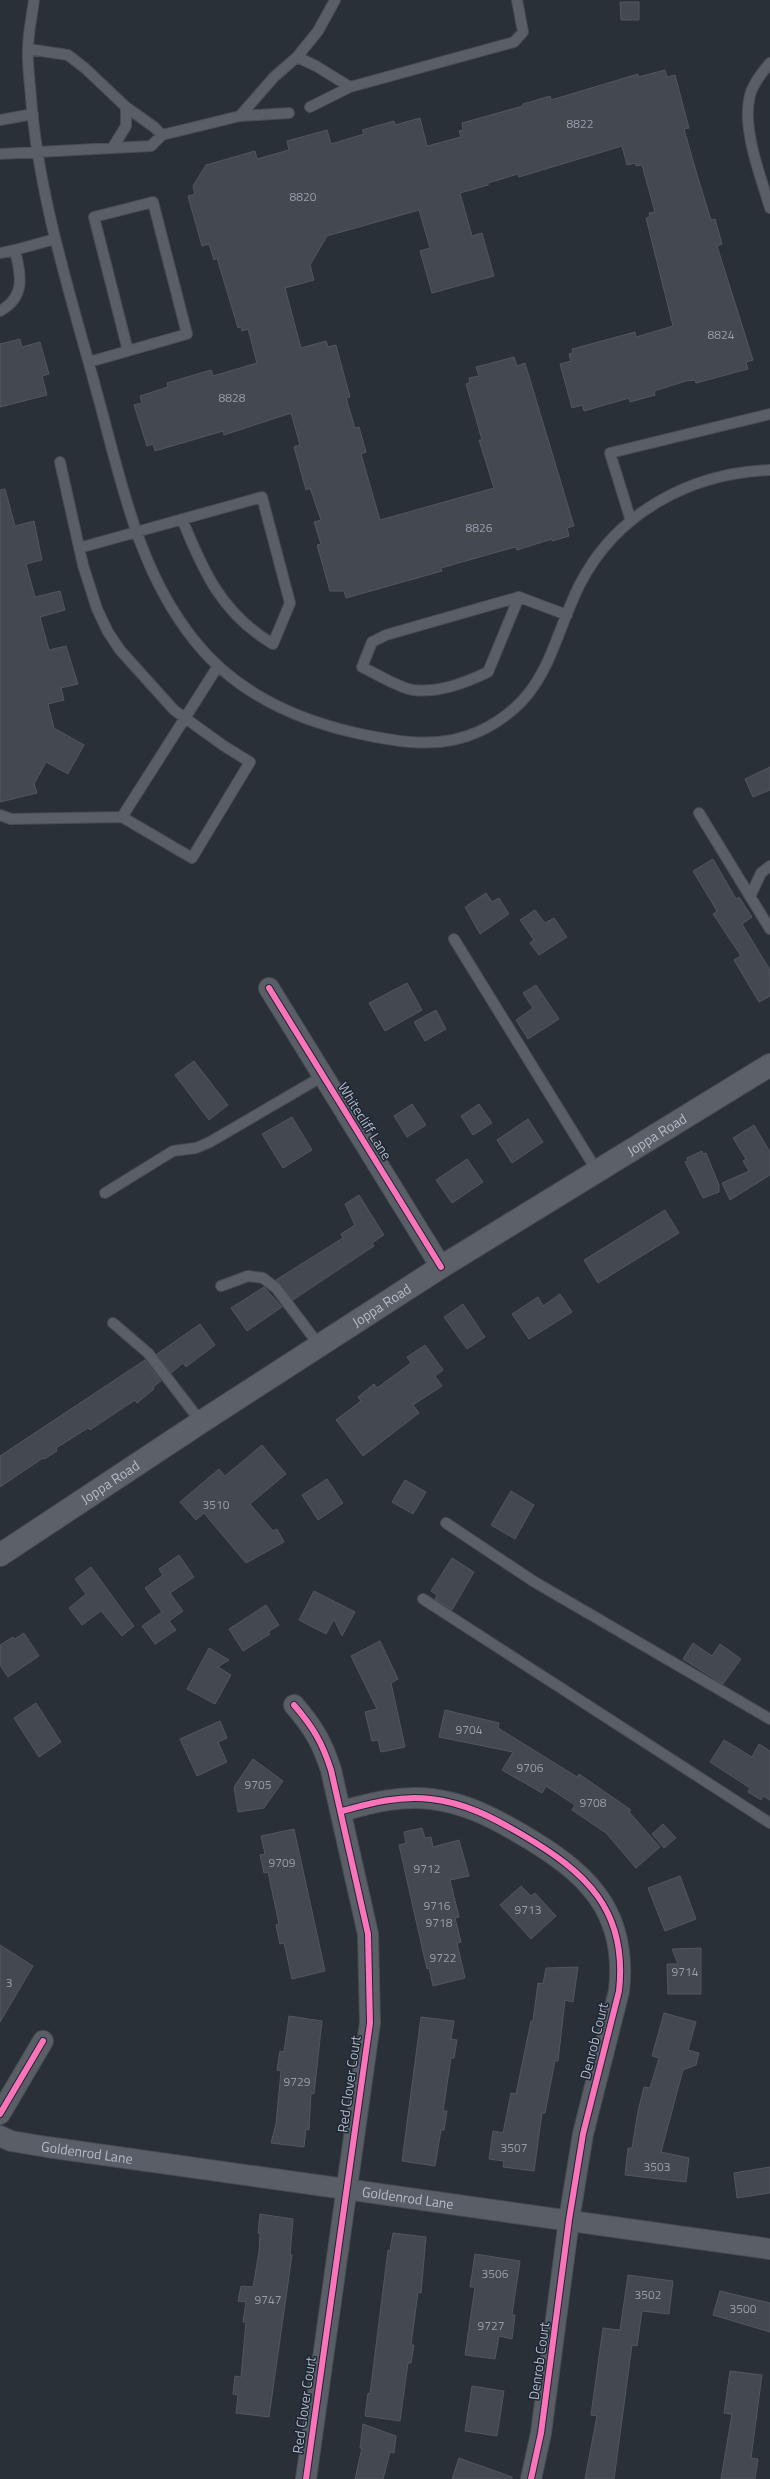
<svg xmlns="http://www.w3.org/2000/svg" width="770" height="2479" viewBox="0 0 770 2479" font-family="'Titillium Web',sans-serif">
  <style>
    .building { fill: #444950; stroke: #52575f }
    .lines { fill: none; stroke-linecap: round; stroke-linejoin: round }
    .service-casing { stroke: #484c53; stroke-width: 12 }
    .minor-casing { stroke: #484c53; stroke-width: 22 }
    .primary-casing { stroke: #484c55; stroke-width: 24 }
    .service { stroke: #5a5e66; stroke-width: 10 }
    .minor { stroke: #5a5e66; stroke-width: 20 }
    .primary { stroke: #5c6168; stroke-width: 22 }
    .cycleway-casing { stroke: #1d2633; stroke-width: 8 }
    .cycleway { stroke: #fb73b8; stroke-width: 6 }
    .labels { text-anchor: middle; stroke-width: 3; stroke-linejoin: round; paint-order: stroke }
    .number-label { font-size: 12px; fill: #989fab }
    .street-label { font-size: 14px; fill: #b4bcc9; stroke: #1d2633 }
  </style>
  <rect width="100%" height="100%" fill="#2a3038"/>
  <path class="building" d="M 620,2 L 639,2 L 639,20 L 621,20 Z
    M 665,70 L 667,77 L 675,75 L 689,128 L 684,129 L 698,178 L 711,220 L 715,219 L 722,244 L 717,246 L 753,360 L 746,362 L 748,369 L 696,383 L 695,380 L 686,381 L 654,391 L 655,395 L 630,402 L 629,398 L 584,411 L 582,405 L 572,408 L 560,364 L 571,361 L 569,354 L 573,353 L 572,349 L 635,332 L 636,337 L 673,326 L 646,218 L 650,217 L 649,213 L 655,212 L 642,165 L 636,166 L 635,163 L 627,165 L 622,146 L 519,177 L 518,174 L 488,183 L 488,185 L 460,193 L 472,236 L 482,233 L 494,276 L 432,293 L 420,251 L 430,248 L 419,210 L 327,236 L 310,265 L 314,280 L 285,288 L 301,348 L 326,341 L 328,347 L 336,345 L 350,397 L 346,398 L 355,428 L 359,427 L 366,452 L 361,454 L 380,520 L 494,488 L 479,440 L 482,440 L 466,384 L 470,382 L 469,378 L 479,376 L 476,367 L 514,357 L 517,366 L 525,363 L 574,526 L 567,528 L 569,536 L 552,541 L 552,539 L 517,550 L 516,547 L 508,549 L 441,568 L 442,571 L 346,598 L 344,591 L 330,591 L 317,545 L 321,544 L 314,522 L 321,520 L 310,488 L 306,490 L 294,447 L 300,445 L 291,413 L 224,435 L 223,431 L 155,451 L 153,444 L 147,446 L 134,405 L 142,403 L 140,396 L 168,387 L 167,383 L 211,370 L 213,376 L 257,363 L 248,329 L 242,331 L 241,327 L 238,328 L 217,258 L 214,260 L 209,244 L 202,246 L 188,196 L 195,194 L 193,186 L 206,165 L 255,151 L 257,159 L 289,150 L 287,141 L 327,130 L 331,144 L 364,134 L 362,130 L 394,121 L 395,125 L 420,118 L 427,146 L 461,137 L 459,131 L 463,130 L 462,123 L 523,106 L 523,104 L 550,96 L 551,100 L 638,74 L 638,77 Z
    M 20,339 L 22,347 L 40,342 L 49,374 L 42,376 L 47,395 L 0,407 L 0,344 Z
    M 5,489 L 15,526 L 34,521 L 42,560 L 26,564 L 35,597 L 60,591 L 65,610 L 40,617 L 49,650 L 66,646 L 78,684 L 61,688 L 64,700 L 48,704 L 54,728 L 84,745 L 68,774 L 46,762 L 34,784 L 37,793 L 0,802 L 0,490 Z
    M 770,767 L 770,790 L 753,797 L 745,779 Z
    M 713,859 L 736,899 L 739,897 L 752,917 L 742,924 L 770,970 L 770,996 L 759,1002 L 734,960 L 741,956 L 713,914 L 717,911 L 693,871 Z
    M 486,893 L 492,902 L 499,898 L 509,914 L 480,934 L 465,907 Z
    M 535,910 L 545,923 L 554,918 L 567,937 L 539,955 L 530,943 L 534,940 L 520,920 Z
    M 407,983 L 422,1010 L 385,1031 L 369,1003 Z
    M 536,985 L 559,1019 L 528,1039 L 516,1020 L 533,1008 L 523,993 Z
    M 436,1010 L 446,1029 L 425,1041 L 414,1022 Z
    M 194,1061 L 228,1105 L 209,1120 L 175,1075 Z
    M 412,1104 L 426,1125 L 407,1137 L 394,1116 Z
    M 479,1104 L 492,1123 L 473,1135 L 461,1116 Z
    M 292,1117 L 312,1150 L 283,1168 L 262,1134 Z
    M 528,1119 L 543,1142 L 512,1163 L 497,1140 Z
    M 754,1125 L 770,1152 L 770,1175 L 730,1200 L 722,1183 L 749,1171 L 743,1161 L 746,1159 L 733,1138 Z
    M 702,1151 L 703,1154 L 706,1153 L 719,1185 L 719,1192 L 703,1198 L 685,1162 L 688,1161 L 687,1158 Z
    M 467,1159 L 483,1182 L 452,1203 L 436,1180 Z
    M 359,1195 L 384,1235 L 372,1243 L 374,1246 L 293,1300 L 276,1280 L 343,1238 L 341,1234 L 355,1225 L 345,1204 Z
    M 665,1210 L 679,1233 L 598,1283 L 584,1260 Z
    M 264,1287 L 282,1307 L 247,1331 L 231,1308 Z
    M 560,1294 L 572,1312 L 529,1339 L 512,1314 L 538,1297 L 543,1306 Z
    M 463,1304 L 485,1337 L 467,1349 L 444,1317 Z
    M 200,1324 L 215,1345 L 186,1367 L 183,1363 L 171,1373 L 157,1354 Z
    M 425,1345 L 443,1370 L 435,1376 L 442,1386 L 413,1405 L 419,1413 L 363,1456 L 336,1420 L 361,1401 L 358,1397 L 374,1384 L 377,1388 L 411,1363 L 407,1357 Z
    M 145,1360 L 161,1381 L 153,1387 L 154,1389 L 137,1403 L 135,1400 L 90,1430 L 88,1428 L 56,1448 L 57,1451 L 44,1459 L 43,1458 L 0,1487 L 0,1456 Z
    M 262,1445 L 286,1474 L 250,1504 L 273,1531 L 277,1529 L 284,1542 L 246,1563 L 204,1513 L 196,1520 L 180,1502 L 219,1469 L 225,1476 Z
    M 327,1479 L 343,1503 L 318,1520 L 302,1495 Z
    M 405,1480 L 426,1492 L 413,1514 L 392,1502 Z
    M 511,1491 L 534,1505 L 515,1539 L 491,1525 Z
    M 179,1555 L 194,1577 L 170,1593 L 183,1611 L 169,1621 L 176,1630 L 155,1644 L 142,1626 L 162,1612 L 145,1588 L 163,1575 L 159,1569 Z
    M 452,1558 L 474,1572 L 452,1610 L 435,1599 L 437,1595 L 431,1591 Z
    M 91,1567 L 134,1626 L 122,1636 L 101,1611 L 82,1625 L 69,1608 L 86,1594 L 75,1579 Z
    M 314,1591 L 355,1612 L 342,1636 L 334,1619 L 326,1634 L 299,1620 Z
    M 266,1605 L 279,1625 L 268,1632 L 270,1634 L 243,1651 L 229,1629 Z
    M 24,1633 L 39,1656 L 8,1677 L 0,1665 L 0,1645 L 13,1637 L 15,1639 Z
    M 380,1641 L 398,1679 L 391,1683 L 405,1747 L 381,1752 L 378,1740 L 372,1741 L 365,1712 L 377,1709 L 351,1656 Z
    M 693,1643 L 712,1656 L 720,1644 L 741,1659 L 723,1684 L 683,1659 Z
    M 209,1648 L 229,1660 L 218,1667 L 231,1675 L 215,1704 L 187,1689 Z
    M 36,1703 L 61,1742 L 39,1757 L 14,1718 Z
    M 445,1710 L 499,1723 L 498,1728 L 577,1777 L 579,1774 L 631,1810 L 629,1812 L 660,1847 L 636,1868 L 606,1833 L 572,1810 L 575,1805 L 546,1786 L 542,1793 L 502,1770 L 513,1752 L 439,1737 Z
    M 220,1721 L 227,1738 L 218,1742 L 227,1762 L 197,1776 L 180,1739 Z
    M 724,1740 L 752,1757 L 759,1744 L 770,1751 L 770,1800 L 763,1796 L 761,1800 L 748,1792 L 750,1788 L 710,1762 Z
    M 253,1759 L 283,1781 L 264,1808 L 238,1812 L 234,1787 Z
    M 663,1824 L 676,1838 L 664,1848 L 652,1834 Z
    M 422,1828 L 425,1838 L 431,1837 L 433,1847 L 459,1840 L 469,1876 L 450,1880 L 459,1917 L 455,1918 L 461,1942 L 457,1943 L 465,1978 L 433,1986 L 429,1968 L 427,1969 L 399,1845 L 406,1843 L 404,1832 Z
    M 294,1829 L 325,1971 L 292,1979 L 284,1943 L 280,1944 L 276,1925 L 279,1924 L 268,1872 L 264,1873 L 260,1855 L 265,1854 L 261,1836 Z
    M 680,1876 L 696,1919 L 665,1931 L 648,1888 Z
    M 521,1886 L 531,1896 L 535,1893 L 556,1916 L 531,1939 L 500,1905 Z
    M 0,1945 L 33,1966 L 0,2022 Z
    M 701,1948 L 701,1994 L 668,1994 L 667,1964 L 678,1964 L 672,1949 Z
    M 578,1967 L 573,2002 L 565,2000 L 558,2061 L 555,2061 L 545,2113 L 542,2113 L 534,2171 L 503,2167 L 504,2161 L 489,2159 L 493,2131 L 503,2133 L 511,2093 L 516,2094 L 531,2021 L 533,2021 L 538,1983 L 543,1984 L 546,1968 Z
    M 664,2013 L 696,2022 L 688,2050 L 699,2053 L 696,2065 L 683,2070 L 661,2152 L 689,2158 L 686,2182 L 625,2175 L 628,2148 L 632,2148 L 638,2111 L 644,2087 L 650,2088 L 659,2058 L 652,2056 Z
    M 289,2016 L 322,2021 L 314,2094 L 311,2093 L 309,2130 L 306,2129 L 304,2147 L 271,2143 L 276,2124 L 281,2071 L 277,2070 L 280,2051 L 284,2052 Z
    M 421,2017 L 454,2021 L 451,2039 L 457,2040 L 454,2058 L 451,2058 L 443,2111 L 447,2111 L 444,2130 L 441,2130 L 435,2166 L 402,2161 Z
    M 770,2167 L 770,2193 L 737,2198 L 734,2173 Z
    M 260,2214 L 293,2219 L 290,2255 L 292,2255 L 269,2417 L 236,2413 L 238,2395 L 233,2394 L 235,2376 L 241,2377 L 246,2322 L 243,2322 L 246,2302 L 238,2301 L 241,2286 L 253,2287 L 259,2252 L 260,2233 L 258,2233 Z
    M 393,2233 L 426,2237 L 421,2293 L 418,2292 L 411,2345 L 414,2345 L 411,2363 L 408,2363 L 400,2421 L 365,2416 L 368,2393 L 370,2394 L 388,2250 L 390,2251 Z
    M 475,2254 L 520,2261 L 512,2315 L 515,2315 L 512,2339 L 499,2336 L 495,2359 L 465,2355 L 475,2287 L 470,2287 Z
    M 628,2275 L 673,2281 L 669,2314 L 642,2311 L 637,2346 L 632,2345 L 614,2479 L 585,2479 L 597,2416 L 591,2415 L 603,2328 L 620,2330 Z
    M 720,2291 L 770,2303 L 770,2332 L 713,2315 Z
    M 730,2371 L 762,2375 L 751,2458 L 758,2459 L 755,2479 L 721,2479 L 732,2414 L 724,2413 Z
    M 472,2386 L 504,2391 L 497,2436 L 465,2431 Z
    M 363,2424 L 396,2436 L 394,2453 L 390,2452 L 383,2479 L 355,2479 L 362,2448 L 360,2448 Z
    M 459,2458 L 512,2477 L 512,2479 L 452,2479 Z"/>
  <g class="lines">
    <g class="service-casing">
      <path id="service" d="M 34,0 C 32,16 28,33 28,49 C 27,65 30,82 31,98 C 39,199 71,296 97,393 C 121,479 137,569 194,640 C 234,691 294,719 356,733 C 397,742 440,750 480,731 C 549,698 550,644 580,584 C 617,512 691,473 770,470
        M 335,0 L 318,31 L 297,57 L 316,66 L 350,87 L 514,42 L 523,32 L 517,0
        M 28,49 L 68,55 L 86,69 L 126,107 L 154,127 L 162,135
        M 770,63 C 761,74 751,86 749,100 C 743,132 761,177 770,208
        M 310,107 L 350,87
        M 240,116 L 289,113
        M 0,120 L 33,114
        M 113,147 L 126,126 L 126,107
        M 0,154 L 151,146 L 162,135 L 240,116 L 274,77 L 297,57
        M 15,250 L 55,239
        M 0,253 L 15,250 C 21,275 26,297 0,311
        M 89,362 L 187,334 L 153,202 L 94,217 L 128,351
        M 60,462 L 83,565 L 97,609 L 108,632 L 120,650 L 174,710 L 224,746 L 250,762 L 192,858 L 122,817
        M 631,521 L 610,453 L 770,414
        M 79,548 L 262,497 L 290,603 L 273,644 C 222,614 203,571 182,519
        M 519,597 L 488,672 C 465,683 439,693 413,690 C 399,688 375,673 362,667 L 372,642 L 386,635 Z
        M 519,597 L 567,615
        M 699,813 L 770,929
        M 0,815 L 11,819 L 122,817 L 218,666
        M 750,897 L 761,873 L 770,866
        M 454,939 L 597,1171
        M 105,1193 L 173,1151 L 196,1148 L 210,1142 L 323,1076
        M 221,1286 L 248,1276 L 263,1278 L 276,1288 L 319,1345
        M 113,1323 L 148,1353 L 201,1422
        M 446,1523 L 533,1581 L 770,1719
        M 423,1599 L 770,1823"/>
    </g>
    <g class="minor-casing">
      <g id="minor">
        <path d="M 269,988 L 441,1267"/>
        <path d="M 294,1705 C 313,1727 322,1742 331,1770 L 368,1934 L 370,2023 L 306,2479"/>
        <path d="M 342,1811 C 371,1803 401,1795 431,1799 C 465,1803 492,1817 521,1834 C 586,1872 628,1910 619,1991 L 583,2134 L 569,2220 L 541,2433 L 531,2479"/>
        <path d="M 0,2114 L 43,2041"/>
        <path id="s1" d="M 0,2136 L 11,2141 L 47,2147 L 770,2249"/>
      </g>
    </g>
    <g class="primary-casing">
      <g id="primary">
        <path id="s2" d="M 0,1555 L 201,1422 L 441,1267 L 770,1065"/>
      </g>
    </g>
    <use href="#service" class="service"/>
    <use href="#minor" class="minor"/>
    <use href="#primary" class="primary"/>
    <g class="cycleway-casing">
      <path id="cycleway" d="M 269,988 L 441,1267
        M 294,1705 C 313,1727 322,1742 331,1770 L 368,1934 L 370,2023 L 306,2479
        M 342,1811 C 371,1803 401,1795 431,1799 C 465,1803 492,1817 521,1834 C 586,1872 628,1910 619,1991 L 583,2134 L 569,2220 L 541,2433 L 531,2479
        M 0,2114 L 43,2041"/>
    </g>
    <use href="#cycleway" class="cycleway"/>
  </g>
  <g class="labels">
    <g class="number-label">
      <text x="580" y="128">8822</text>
      <text x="303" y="201">8820</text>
      <text x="721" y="339">8824</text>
      <text x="232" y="402">8828</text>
      <text x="479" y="532">8826</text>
      <text x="216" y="1509">3510</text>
      <text x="469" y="1734">9704</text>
      <text x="530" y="1772">9706</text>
      <text x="258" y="1789">9705</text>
      <text x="593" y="1807">9708</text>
      <text x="282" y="1867">9709</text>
      <text x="427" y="1873">9712</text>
      <text x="437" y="1910">9716</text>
      <text x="528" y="1914">9713</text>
      <text x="439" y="1927">9718</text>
      <text x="443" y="1962">9722</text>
      <text x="685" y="1976">9714</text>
      <text x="9" y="1987">3</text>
      <text x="297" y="2086">9729</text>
      <text x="514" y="2152">3507</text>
      <text x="657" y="2171">3503</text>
      <text x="495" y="2278">3506</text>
      <text x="648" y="2299">3502</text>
      <text x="268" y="2304">9747</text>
      <text x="743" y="2313">3500</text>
      <text x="491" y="2330">9727</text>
    </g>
    <g class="street-label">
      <text transform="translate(365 1121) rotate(58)" y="5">Whitecliff Lane</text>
      <text dy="5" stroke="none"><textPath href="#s2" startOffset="780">Joppa Road</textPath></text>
      <text dy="5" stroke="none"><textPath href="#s2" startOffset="456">Joppa Road</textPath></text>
      <text dy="5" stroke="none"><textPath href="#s2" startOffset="132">Joppa Road</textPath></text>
      <text transform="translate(594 2041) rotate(-76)" y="5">Denrob Court</text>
      <text transform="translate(349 2084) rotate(-82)" y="5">Red Clover Court</text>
      <text dy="5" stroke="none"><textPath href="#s1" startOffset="89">Goldenrod Lane</textPath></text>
      <text dy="5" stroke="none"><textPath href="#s1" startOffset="413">Goldenrod Lane</textPath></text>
      <text transform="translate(539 2361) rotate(-82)" y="5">Denrob Court</text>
      <text transform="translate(304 2405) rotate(-82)" y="5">Red Clover Court</text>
    </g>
  </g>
</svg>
